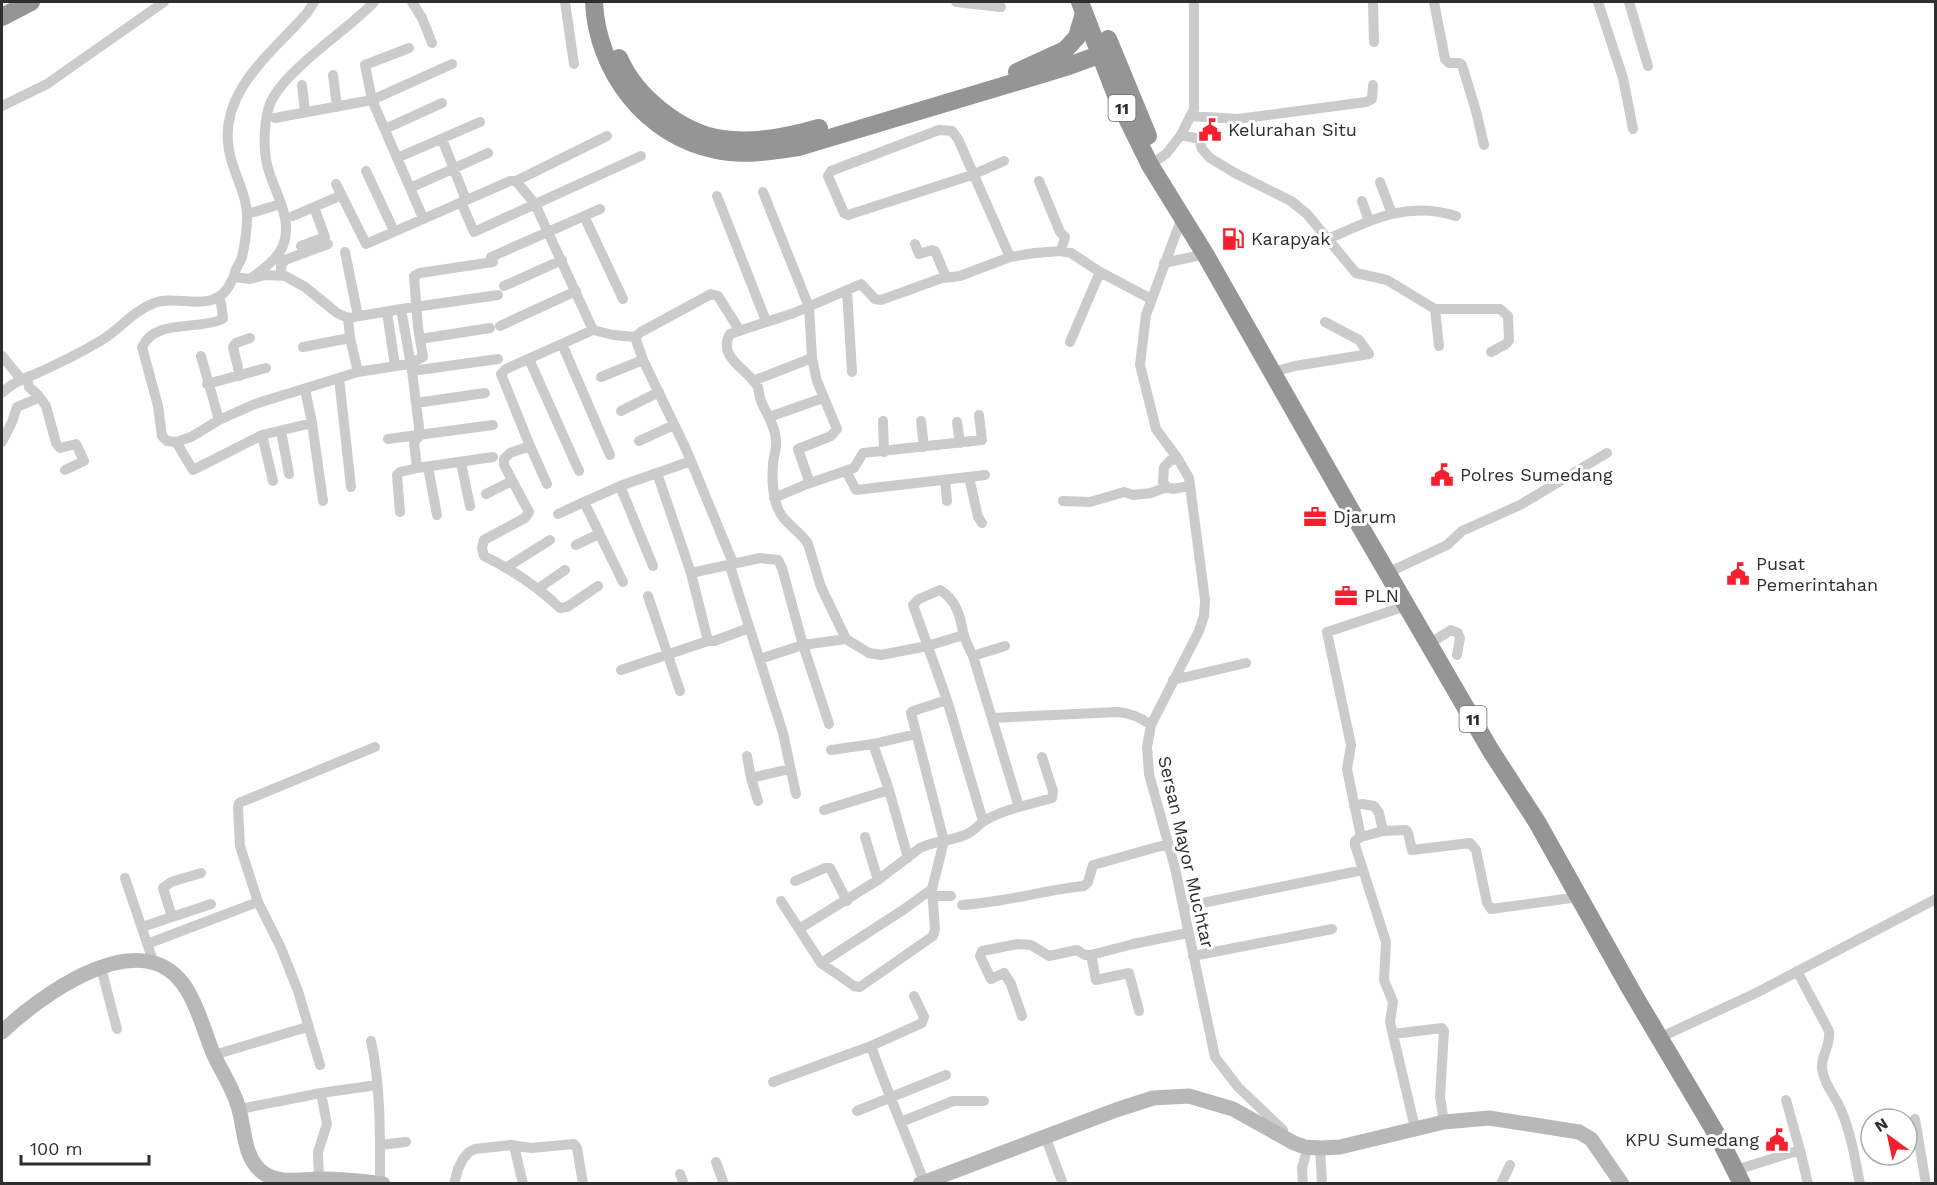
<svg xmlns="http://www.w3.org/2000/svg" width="1937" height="1185" viewBox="0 0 1937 1185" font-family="'Work Sans',sans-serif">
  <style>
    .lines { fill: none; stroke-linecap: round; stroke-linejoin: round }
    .street { stroke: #cbcbcb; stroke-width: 10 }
    .secondary { stroke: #b8b8b8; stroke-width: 15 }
    .highway { stroke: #959595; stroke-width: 18 }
    .labels { text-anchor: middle; stroke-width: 6; stroke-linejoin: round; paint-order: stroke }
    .shield { fill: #fff; stroke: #6d6d6d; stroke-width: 1.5 }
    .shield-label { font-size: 16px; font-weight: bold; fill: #2e2e2e }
    .poi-label { font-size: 18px; fill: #2e2e2e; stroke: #fff; text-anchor: start }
    .street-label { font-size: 18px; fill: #2e2e2e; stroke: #fff }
  </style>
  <rect width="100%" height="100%" fill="#fff"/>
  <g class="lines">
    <path class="street" d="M 412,2 L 422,18 L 432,43
      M 565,2 L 574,64
      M 956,2 L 1001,7
      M 1373,2 L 1374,42
      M 1434,2 L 1445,59 L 1449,63 L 1459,63 L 1462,65 L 1476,111 L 1484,145
      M 1598,2 L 1623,78 L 1633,129
      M 1629,2 L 1648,66
      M 409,48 L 365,65 L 372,100 L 423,218
      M 333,75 L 337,107
      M 302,85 L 305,112
      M 2,106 L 47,84 L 164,2
      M 1190,116 L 1238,119 L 1366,102 L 1372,99 L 1373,85
      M 275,118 L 372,100 L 452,64
      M 385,129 L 442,103
      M 1181,135 L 1199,139 L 1202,149 L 1210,158 L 1235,173 L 1291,201 L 1307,214 L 1356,273 L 1387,280 L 1435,309 L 1500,309 L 1508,316 L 1509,340 L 1506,344 L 1491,352
      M 442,139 L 466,200
      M 397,158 L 480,122
      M 1004,161 L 972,175 L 848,215 L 844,213 L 828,176 L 831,171 L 939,130 L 952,131 L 958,139 L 1010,257
      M 1150,165 L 1166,154 L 1181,135 L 1194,109 L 1194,2
      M 366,171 L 394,231
      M 516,181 L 607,136
      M 1039,181 L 1060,232 L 1065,237 L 1061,251
      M 1380,182 L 1392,214
      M 336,184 L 366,244 L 510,181 L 516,181 L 535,204 L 593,330
      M 410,188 L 488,153
      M 763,192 L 809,307 L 812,358 L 817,381 L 837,429 L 831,436 L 798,449 L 808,478 L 807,484 L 774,498
      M 717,196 L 766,321
      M 1362,201 L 1369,221
      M 461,202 L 474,232 L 641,156
      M 247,214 L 281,204
      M 293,216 L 342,195
      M 584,216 L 623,299
      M 1182,217 L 1146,315 L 1140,365 L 1156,429 L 1178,459 L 1189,478 L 1205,600 L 1204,616 L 1199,631 L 1151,725 L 1147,747 L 1149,774 L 1175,868 L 1215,1057 L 1238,1087 L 1279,1126 L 1283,1130 L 1283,1137
      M 1328,239 C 1373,219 1407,201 1456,216
      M 915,244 L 919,254 L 932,250 L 935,251 L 946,277
      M 301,246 L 325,237 L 314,207
      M 345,252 L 358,316
      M 491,257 L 600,209
      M 1164,263 L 1205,254
      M 281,275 L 281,266 L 285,260 L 328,244
      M 234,277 C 234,269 240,264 242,257 C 245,244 247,228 247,216 C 247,194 232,171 229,150 C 218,92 273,52 307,13 L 314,2
      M 253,277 C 263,269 276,260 282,248 C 295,219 273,191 267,164 C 263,147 264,120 270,104 C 282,72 349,29 374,2
      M 504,286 L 562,260
      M 847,290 L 852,372
      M 401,309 L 498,295
      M 1435,309 L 1439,346
      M 387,312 L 395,366
      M 500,326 L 576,291
      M 420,339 L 490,328
      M 1070,342 L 1100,272
      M 562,344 L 610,455
      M 303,347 L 350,338
      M 2,356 L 21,379
      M 201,356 L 219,420
      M 529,359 L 579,471
      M 412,371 L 498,359
      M 358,372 L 409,364 L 423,357 L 418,327 L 414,276 L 420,273 L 493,262
      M 1273,372 L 1295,366 L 1369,354 L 1359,340 L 1325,322
      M 240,376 L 233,347 L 236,343 L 250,338
      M 601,377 L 643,360
      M 339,378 L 351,487
      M 753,381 L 812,358
      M 207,384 L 266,368
      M 305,389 L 312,423 L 323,501
      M 2,393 C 11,384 20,380 33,375 C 56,365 80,353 102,340 C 120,329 133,311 154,303 C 177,294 210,313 227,289 C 230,285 231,281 234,277 L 250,279 L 265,275 L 285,276 L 305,287 L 337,313 L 348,318 L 401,309 L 412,371 L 420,435 L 414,442 L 417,468 L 493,457
      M 38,395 L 46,406 L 56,443 L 60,448 L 76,444 L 84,461 L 65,470
      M 416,403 L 485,393
      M 621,411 L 659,392
      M 769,417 L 823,398
      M 883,421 L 884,452
      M 921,421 L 924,447
      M 957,422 L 960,443
      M 281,431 L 289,474
      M 262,435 L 193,470 L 176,442 L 191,437 L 219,420 L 255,404 L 358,372 L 350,338 L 348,318
      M 388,439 L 493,425
      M 639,441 L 674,425
      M 2,442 L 12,422 L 17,407 L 36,399 L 38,395 L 29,387 L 27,378
      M 176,442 L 167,441 L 162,436 L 158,406 L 142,347 C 155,319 197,330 220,320 L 223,318 L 221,303 L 218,297
      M 530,446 L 547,484
      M 691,461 L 733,563 L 731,569 L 739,595 L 783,733 L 796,794
      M 461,463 L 470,506
      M 428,467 L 437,515
      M 846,471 L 856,490 L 985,475
      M 657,473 L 691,573 L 708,641 L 714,641 L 749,628
      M 969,477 L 978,517 L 982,523
      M 945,480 L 947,501
      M 273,481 L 262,435 L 312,423
      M 807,484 L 854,468 L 863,453 L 982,440 L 979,415
      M 620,486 L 653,566
      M 1167,487 L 1163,482 L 1164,467 L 1171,460 L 1178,459
      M 486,494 L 512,481
      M 1063,501 L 1090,502 L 1124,492 L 1133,495 L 1151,493 L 1167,487 L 1173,489 L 1189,486
      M 400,512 L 397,475 L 400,472 L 417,468
      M 558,514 L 584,502
      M 576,545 L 599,534
      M 507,567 L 550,540
      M 691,573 L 760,558 L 778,560 L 782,568 L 803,645 L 829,724
      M 1387,573 L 1447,545 L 1462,531 L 1520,505 L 1607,453
      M 623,582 L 584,502 L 620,486 L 691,461 L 685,447 L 643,360 L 635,337 L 641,332 L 711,294 L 718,296 L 740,331
      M 598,586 L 567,607 L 560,608 C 537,586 513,570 484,556 L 482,548 L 484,540 L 525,518 L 529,512 L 504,465 L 504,459 L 510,453 L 530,446 L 501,374 L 506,369 L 593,330 L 613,335 L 635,337
      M 539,588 L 565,570
      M 648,596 L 680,691
      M 846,639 L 821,587 L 808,544 C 800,530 784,524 778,509 C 772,494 772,479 773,463 C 774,455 777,447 776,440 C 775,425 766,413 761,401 C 759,396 759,391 758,387 C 749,370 716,357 730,334 L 794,313 L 861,284 L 875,299 L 881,300 L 942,278 L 960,276 L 1010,257 L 1035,253 L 1061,251 L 1071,253 L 1100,272 L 1151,299
      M 1429,644 L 1451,630 L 1458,633 L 1460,638 L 1457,655
      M 973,656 L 1005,646
      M 760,659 L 803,645 L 846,639 L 869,653 L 881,655 L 927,646 L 964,635
      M 621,670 L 708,641
      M 1173,680 L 1246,663
      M 947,700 L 983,821
      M 992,718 L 1118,712 C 1131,713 1140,717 1151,725
      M 873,744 L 889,790 L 908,858
      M 831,750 L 873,744 L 916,734
      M 747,756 L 751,778 L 758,801
      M 751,778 L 790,769
      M 1354,806 L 1362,804 L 1374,806 L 1379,813 L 1383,831 L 1406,830 L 1408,833 L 1412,850 L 1470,843 L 1476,850 L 1487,903 L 1491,909 L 1579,897
      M 1019,807 L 1052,798 L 1053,791 L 1042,757
      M 824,810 L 889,790
      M 1383,831 L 1361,837 L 1355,841 L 1355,845 L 1386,942 L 1384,980 L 1393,1002 L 1390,1022 L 1415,1128
      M 865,837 L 878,880
      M 1361,837 L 1347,769 L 1351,745 L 1327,632 L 1406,606
      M 125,878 L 153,961
      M 795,881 L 825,868 L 830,868 L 847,901
      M 932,896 L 951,896
      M 781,901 L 799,929
      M 258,902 L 281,948 L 298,991 L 320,1065
      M 962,905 C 1003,903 1043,890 1084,886 L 1088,882 L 1093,865 L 1168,844
      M 1183,907 L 1363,870
      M 172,917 L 163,888 L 171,882 L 201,873
      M 142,927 L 211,904
      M 147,944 L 258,902 L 240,846 L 238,808 L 239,803 L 375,747
      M 1091,955 L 1096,980 L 1129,973 L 1139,1011
      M 1193,956 L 1332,929
      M 821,963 L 903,910 L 932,889 L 944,841 L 911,713 L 913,711 L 947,700 L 913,605 L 919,599 L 940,590 C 956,600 960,615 963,632 C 965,641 969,648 973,656 L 1019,807 C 1007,810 994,815 984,821 C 977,826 973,832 965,835 C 950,841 934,841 920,848 L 878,880 L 799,929 L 821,963 L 854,986 L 860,987 L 933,936 L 935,929 L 932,889
      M 101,968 L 117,1029
      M 1797,971 L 1829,1031 C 1831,1046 1821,1055 1822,1068 C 1824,1085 1835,1095 1841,1110 C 1851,1133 1855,1159 1860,1184
      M 1022,1016 L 1011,984 L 1004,973 L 991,979 L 980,956 L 982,951 L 1018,944 L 1031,945 L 1049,956 L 1077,950 L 1085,955 L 1091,955 L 1133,944 L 1187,933
      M 1393,1034 L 1442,1028 L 1444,1031 L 1440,1097 L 1444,1122
      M 1659,1038 L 1756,993 L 1936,899
      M 371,1041 C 381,1087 380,1136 380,1183
      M 871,1046 C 887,1092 907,1136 924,1182
      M 214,1055 L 307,1027
      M 773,1082 L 871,1046 L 922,1023 L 924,1017 L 914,996
      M 1786,1100 L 1800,1150 L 1808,1184
      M 240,1109 L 321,1093
      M 857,1111 L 946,1075
      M 1915,1119 L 1926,1184
      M 901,1122 L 953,1101 L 984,1101
      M 1045,1136 L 1063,1184
      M 380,1145 L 406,1142
      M 514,1146 L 523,1184
      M 1320,1148 L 1322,1184
      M 716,1162 L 724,1184
      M 1736,1170 L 1800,1150
      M 680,1174 L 684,1184
      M 319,1179 L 318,1152 L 327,1124 L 321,1093 L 377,1085
      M 454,1184 L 458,1169 L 463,1159 L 469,1152 L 475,1149 L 511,1145 L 531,1148 L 574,1144 L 577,1148 L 583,1184
      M 1303,1184 L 1302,1168 L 1308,1147
      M 1501,1184 L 1510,1165"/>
    <path class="secondary" d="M 2,1032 C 39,997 133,927 179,979 C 195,996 204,1031 213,1053 C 221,1071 232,1086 238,1106 C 245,1128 243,1157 262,1172 C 278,1185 301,1179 319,1179 C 340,1179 362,1181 383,1184
      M 920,1184 L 1116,1110 L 1153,1098 L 1189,1096 L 1233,1109 L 1294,1143 L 1305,1147 L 1320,1148 L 1340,1147 L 1444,1122 L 1489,1118 L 1579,1132 L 1591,1139 L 1622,1184"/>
    <path class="highway" d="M 594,2 C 597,71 646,136 716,150 C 744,156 772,151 799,147 L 1066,67 L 1112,50
      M 1080,2 L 1117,98 L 1150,165 L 1205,254 L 1349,507 L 1491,751 L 1537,822 L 1631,990 L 1720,1140 L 1742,1184
      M 2,17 L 31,2
      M 1108,39 L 1148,136
      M 619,58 C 635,96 681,133 722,139 C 754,144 788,137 819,128
      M 1017,72 L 1065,50 L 1077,37 L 1084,13"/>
  </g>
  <defs>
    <g id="civic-bare" transform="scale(1.8)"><path d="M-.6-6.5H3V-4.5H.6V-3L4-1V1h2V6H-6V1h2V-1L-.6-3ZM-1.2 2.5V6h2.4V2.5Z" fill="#f51f2e" stroke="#fff" stroke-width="2.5" paint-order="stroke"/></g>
    <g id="fuel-bare" transform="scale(1.8)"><path d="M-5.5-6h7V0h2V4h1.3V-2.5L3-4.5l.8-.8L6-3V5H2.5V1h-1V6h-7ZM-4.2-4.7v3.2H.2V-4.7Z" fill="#f51f2e" stroke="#fff" stroke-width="2.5" paint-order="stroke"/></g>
    <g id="office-bare" transform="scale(1.8)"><path d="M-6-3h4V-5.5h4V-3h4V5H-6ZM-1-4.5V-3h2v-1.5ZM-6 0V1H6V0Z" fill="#f51f2e" stroke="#fff" stroke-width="2.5" paint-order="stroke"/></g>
  </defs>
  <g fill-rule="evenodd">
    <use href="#civic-bare" x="1210" y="130"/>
    <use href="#fuel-bare" x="1233" y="239"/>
    <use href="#civic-bare" x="1442" y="475"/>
    <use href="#office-bare" x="1315" y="517"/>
    <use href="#civic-bare" x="1738" y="574"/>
    <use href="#office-bare" x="1346" y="596"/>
    <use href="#civic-bare" x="1777" y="1140"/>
  </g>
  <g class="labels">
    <g class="shield">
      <rect x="1108.5" y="95" width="27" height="26" rx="4.5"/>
      <rect x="1459.5" y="706" width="27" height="26" rx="4.5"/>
    </g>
    <g class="shield-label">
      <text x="1122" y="114">11</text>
      <text x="1473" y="725">11</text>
    </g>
    <g class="poi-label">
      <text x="1228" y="136">Kelurahan Situ</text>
      <text x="1251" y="245">Karapyak</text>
      <text x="1460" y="481">Polres Sumedang</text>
      <text x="1333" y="523">Djarum</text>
      <text x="1756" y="570">Pusat<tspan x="1756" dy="21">Pemerintahan</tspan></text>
      <text x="1364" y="602">PLN</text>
      <text x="1759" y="1146" text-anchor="end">KPU Sumedang</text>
    </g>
    <g class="street-label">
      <text transform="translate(1186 852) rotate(77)" y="6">Sersan Mayor Muchtar</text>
    </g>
  </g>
  <rect width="1937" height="1185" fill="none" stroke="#2e2e2e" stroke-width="6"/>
  <g transform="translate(1889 1137) rotate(327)"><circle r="28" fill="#ffffff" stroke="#ababab" stroke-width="1.5"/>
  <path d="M0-4.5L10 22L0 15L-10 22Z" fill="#f51f2e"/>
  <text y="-9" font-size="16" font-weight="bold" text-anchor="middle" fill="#2e2e2e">N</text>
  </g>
  <path d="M21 1155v9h128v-9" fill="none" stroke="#2e2e2e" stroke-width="3"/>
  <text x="30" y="1155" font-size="18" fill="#2e2e2e" stroke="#ffffff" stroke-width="4.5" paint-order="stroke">100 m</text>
</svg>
